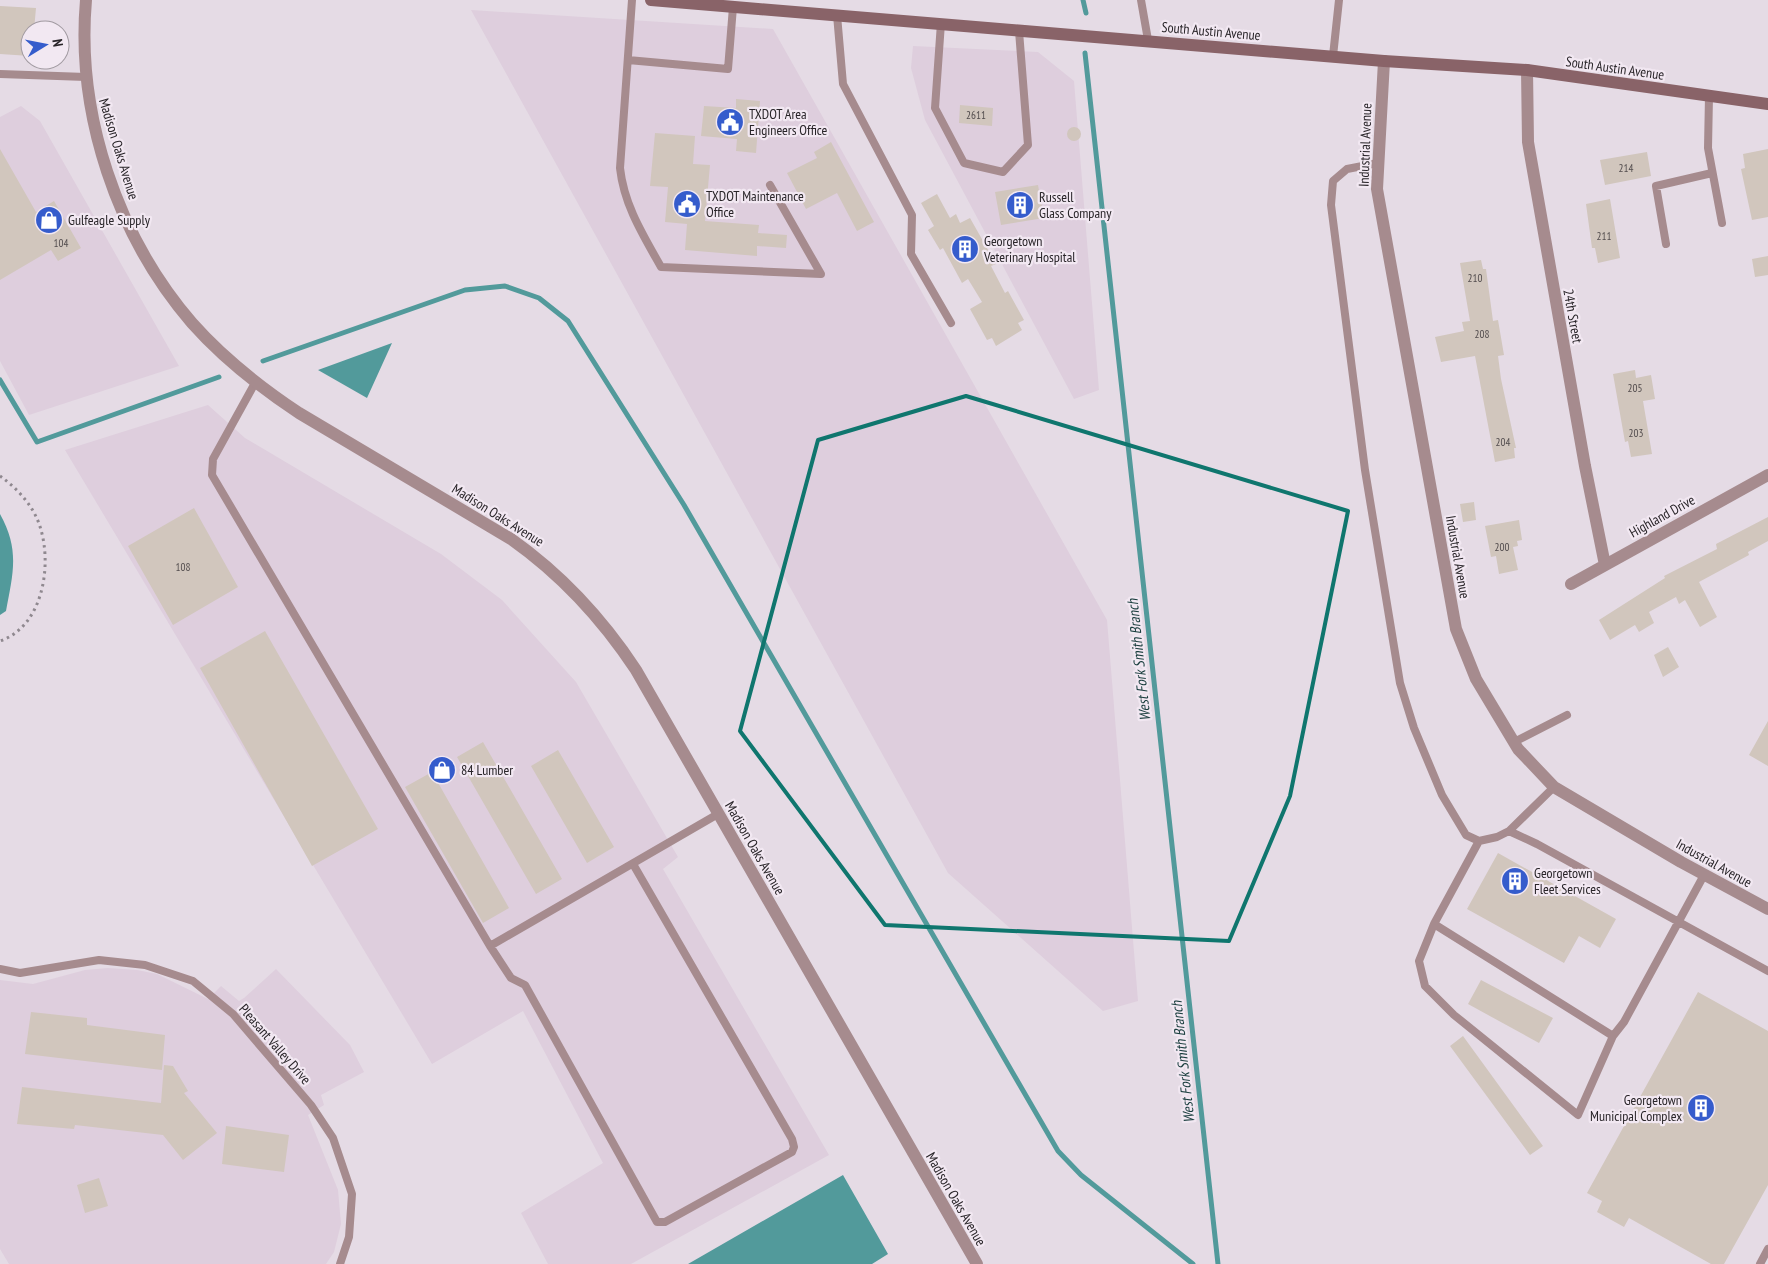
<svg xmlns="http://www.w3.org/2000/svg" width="1768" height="1264" viewBox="0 0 1768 1264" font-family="'PT Sans Narrow',sans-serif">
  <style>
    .built { fill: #decedd }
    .water { fill: #529a9b }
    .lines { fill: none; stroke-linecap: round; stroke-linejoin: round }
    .stream { stroke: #529a9b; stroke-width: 5 }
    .building { fill: #d1c6bd }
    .path { stroke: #8f888f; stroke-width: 3; stroke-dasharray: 2.5 4; stroke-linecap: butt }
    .lane { stroke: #a68b8e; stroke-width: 8 }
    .street { stroke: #a68b8e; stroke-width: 12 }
    .secondary { stroke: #896368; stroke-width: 12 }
    .marked { fill: none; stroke: #0f766e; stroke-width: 4; stroke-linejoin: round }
    .labels { text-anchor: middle; stroke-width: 4.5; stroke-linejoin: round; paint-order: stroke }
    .number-label { font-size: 11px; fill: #524c4d }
    .street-label { font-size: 14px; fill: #282428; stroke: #f2e8f2 }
    .poi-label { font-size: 14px; fill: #282428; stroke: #f2e8f2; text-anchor: start }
    .water-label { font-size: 15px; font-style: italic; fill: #193d3d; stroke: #f2e8f2 }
  </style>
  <rect width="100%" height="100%" fill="#e5dbe5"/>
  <path class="built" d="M 471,10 L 773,29 L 1107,620 L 1138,1001 L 1103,1011 L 948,873 Z
    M 913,46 L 1038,52 L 1074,81 L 1099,390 L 1074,399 L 925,120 L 911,68 Z
    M 21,106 L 40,121 L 179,366 L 29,415 L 0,361 L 0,117 Z
    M 208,405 L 245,438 L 441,554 L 502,600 L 576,682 L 678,857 L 663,869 L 829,1155 L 631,1264 L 548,1264 L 521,1213 L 603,1163 L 523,1011 L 432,1064 L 65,450 Z
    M 108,968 L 137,970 L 157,974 L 208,999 L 221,986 L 239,1001 L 244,998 L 276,969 L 350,1045 L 364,1072 L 321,1095 L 324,1105 L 308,1115 L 338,1190 L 341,1224 L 334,1252 L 326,1264 L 9,1264 L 0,1249 L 0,980 L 33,984 L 85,970 Z"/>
  <path class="water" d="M 392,343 L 367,398 L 318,370 Z
    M 0,514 C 20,550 13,573 6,611 L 0,615 Z
    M 843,1175 L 888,1254 L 872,1264 L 688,1264 Z"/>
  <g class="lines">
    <path class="stream" d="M 1083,0 L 1086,13
      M 1085,53 L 1218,1264
      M 263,361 L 465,290 L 505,286 L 539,298 L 568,321 L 684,505 L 1058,1151 L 1081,1175 L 1193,1264
      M 0,380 L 37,442 L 219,377"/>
  </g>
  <path class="building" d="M 0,6 L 36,8 L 34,30 L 30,30 L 30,56 L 0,54 Z
    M 736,99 L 760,101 L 756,153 L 736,151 L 737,139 L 701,136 L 704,106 L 736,108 Z
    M 960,105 L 993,108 L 992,126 L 959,123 Z
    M1067 134a7 7 0 1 1 14 0a7 7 0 1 1-14 0Z
    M 655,133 L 695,136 L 693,164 L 710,165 L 705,221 L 759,225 L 758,233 L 787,235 L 786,248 L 757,246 L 757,256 L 685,250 L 687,224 L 665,222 L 668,187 L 650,186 Z
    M 831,142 L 874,222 L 857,231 L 837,193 L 806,209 L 787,173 L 817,158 L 814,152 Z
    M 0,149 L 36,212 L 54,201 L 81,248 L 58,261 L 51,250 L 0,280 Z
    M 1768,149 L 1768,217 L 1752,220 L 1741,169 L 1745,168 L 1743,154 Z
    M 1647,152 L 1651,176 L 1605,185 L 1600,160 Z
    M 1038,185 L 1044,218 L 1001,225 L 995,192 Z
    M 937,194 L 950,218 L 956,214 L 960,223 L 970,218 L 996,264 L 991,266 L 1005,293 L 1008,291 L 1024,320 L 1018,323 L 1022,330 L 996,346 L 992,338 L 987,340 L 970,309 L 982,302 L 968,279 L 962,283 L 943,248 L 940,250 L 928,230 L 934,226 L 921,203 Z
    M 1610,199 L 1620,258 L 1598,263 L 1595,248 L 1592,248 L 1586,204 Z
    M 1768,256 L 1768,275 L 1755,277 L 1752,259 Z
    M 1481,260 L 1483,269 L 1486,269 L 1493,321 L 1498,320 L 1504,355 L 1498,356 L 1501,379 L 1516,448 L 1514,448 L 1515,458 L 1495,462 L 1475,356 L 1441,362 L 1435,337 L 1464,331 L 1462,322 L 1470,321 L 1460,263 Z
    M 1635,370 L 1636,378 L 1651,375 L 1655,399 L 1643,401 L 1652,454 L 1631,457 L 1628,441 L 1625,442 L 1613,374 Z
    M 1474,502 L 1476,520 L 1463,522 L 1460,504 Z
    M 194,508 L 238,587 L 173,625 L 128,546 Z
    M 1768,517 L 1768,541 L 1748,552 L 1749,555 L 1699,582 L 1717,617 L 1700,627 L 1685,600 L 1679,604 L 1676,597 L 1649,612 L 1654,623 L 1639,632 L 1635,625 L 1610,640 L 1599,620 L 1665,578 L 1664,576 L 1717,549 L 1716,544 Z
    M 1519,520 L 1522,540 L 1517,541 L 1518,546 L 1513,547 L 1518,570 L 1499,574 L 1496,556 L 1491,557 L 1485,526 Z
    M 265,631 L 378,829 L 312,866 L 200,668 Z
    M 1668,647 L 1679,667 L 1663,677 L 1654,655 Z
    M 1768,721 L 1768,766 L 1749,755 Z
    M 483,742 L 562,879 L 536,894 L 457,757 Z
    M 558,750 L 614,847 L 587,863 L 531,766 Z
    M 432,772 L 509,908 L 483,923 L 405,787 Z
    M 1498,853 L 1616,919 L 1600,948 L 1579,936 L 1564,963 L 1467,909 Z
    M 1481,980 L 1553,1018 L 1539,1043 L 1468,1004 Z
    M 1698,992 L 1768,1031 L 1768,1185 L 1724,1264 L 1711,1264 L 1629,1218 L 1624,1227 L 1597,1212 L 1602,1201 L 1587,1193 Z
    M 31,1012 L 87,1018 L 87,1025 L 165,1035 L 162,1070 L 25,1054 Z
    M 1463,1036 L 1543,1146 L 1530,1155 L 1450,1046 Z
    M 164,1065 L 173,1066 L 188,1091 L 184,1093 L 217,1133 L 183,1160 L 163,1135 L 75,1125 L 74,1129 L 17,1124 L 22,1087 L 161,1103 Z
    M 226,1126 L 289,1135 L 284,1172 L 222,1164 Z
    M 99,1178 L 108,1206 L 85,1213 L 77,1185 Z"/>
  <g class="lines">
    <path class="path" d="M 0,476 C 18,489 35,507 41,530 C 52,568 42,627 0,641"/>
    <path class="lane" d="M 632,0 L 620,168 C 624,205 643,235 661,267 L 821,274 L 770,185
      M 1141,0 L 1148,40
      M 837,15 L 843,84 L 912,215 L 911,254 L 951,323
      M 941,23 L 935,108 L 964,163 L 1003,172 L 1028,145 L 1019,31
      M 1333,56 L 1339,0
      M 628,60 L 728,69 L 733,7
      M 0,74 L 86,77
      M 1709,96 L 1708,148 L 1722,223
      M 1378,163 L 1347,169 L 1333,181 L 1331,205 L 1365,470 L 1400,683 L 1414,728 L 1442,795 L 1466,835 L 1479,841 L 1497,837 L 1509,831
      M 1666,244 L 1656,186 L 1712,173
      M 255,383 L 213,459 L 212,475 L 490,946 L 718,814
      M 1514,742 L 1567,715
      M 1554,787 L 1509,831 L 1537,844 L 1768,971
      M 1479,841 L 1434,924 L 1419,961 L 1425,986 L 1454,1015 L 1578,1115 L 1613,1036 L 1624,1022 L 1704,875
      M 1434,924 L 1613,1036
      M 490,946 L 511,978 L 525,985 L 657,1222 L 665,1222 L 792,1152 L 794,1147 L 792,1139 L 633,864
      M 0,969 L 20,973 L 99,960 L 145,965 L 193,981 L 233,1014 L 311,1105 L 333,1138 L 352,1194 L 349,1237 L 340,1264
      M 1760,1264 L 1768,1249"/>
    <path class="street" d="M 86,0 C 76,114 117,236 192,323 C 223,358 260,387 299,413 L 511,539 C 562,575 601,617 636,670 L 977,1264
      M 1384,61 L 1377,189 L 1456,629 L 1476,679 L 1518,749 L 1554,787 L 1681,862 L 1768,909
      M 1527,70 L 1528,142 L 1585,466 L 1605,565
      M 1571,584 L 1768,475"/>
    <path class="secondary" d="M 651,0 L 1384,61 L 1527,70 L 1768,104"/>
  </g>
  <path class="marked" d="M 966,396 L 1348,511 L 1290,796 L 1229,941 L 885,925 L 740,731 L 818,440 Z"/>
  <defs>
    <g id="civic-disc" transform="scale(1.4375)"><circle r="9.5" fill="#355ccc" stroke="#f2e8f2"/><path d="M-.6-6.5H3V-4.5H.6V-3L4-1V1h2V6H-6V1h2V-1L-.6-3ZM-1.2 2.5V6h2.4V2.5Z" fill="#fff"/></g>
    <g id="building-disc" transform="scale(1.4375)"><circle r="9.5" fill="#355ccc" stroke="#f2e8f2"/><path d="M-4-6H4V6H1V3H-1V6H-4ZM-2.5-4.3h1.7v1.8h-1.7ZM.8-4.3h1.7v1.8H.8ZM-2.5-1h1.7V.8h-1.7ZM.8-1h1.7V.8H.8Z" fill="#fff"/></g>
    <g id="shop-disc" transform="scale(1.4375)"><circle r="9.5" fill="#355ccc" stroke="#f2e8f2"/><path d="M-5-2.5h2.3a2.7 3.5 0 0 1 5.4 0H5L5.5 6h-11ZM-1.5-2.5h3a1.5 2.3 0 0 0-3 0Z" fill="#fff"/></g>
  </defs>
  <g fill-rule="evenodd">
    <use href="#civic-disc" x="730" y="122"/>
    <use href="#civic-disc" x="687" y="204"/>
    <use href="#building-disc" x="1020" y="205"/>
    <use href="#shop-disc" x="49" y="220"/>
    <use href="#building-disc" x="965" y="249"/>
    <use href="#shop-disc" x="442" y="770"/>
    <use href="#building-disc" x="1515" y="881"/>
    <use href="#building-disc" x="1701" y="1108"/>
  </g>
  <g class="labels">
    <g class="number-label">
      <text x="976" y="119">2611</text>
      <text x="1626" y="172">214</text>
      <text x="1604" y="240">211</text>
      <text x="61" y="247">104</text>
      <text x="1475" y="282">210</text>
      <text x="1482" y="338">208</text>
      <text x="1635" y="392">205</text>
      <text x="1636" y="437">203</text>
      <text x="1503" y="446">204</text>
      <text x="1502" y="551">200</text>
      <text x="183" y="571">108</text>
    </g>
    <g class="street-label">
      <text transform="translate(1211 31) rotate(5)" y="5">South Austin Avenue</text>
      <text transform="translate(1615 68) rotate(8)" y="5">South Austin Avenue</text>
      <text transform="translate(1365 145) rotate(-88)" y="5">Industrial Avenue</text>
      <text transform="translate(119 149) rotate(73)" y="5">Madison Oaks Avenue</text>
      <text transform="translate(1573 316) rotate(80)" y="5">24th Street</text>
      <text transform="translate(498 515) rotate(32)" y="5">Madison Oaks Avenue</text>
      <text transform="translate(1662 516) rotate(-29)" y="5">Highland Drive</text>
      <text transform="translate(1458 557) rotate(80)" y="5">Industrial Avenue</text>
      <text transform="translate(755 848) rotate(60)" y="5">Madison Oaks Avenue</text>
      <text transform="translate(1714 863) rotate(29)" y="5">Industrial Avenue</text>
      <text transform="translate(275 1044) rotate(49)" y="5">Pleasant Valley Drive</text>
      <text transform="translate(956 1199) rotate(60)" y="5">Madison Oaks Avenue</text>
    </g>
    <g class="poi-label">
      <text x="749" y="119">TXDOT Area<tspan x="749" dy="16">Engineers Office</tspan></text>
      <text x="706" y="201">TXDOT Maintenance<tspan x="706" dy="16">Office</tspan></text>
      <text x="1039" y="202">Russell<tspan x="1039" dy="16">Glass Company</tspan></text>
      <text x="68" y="225">Gulfeagle Supply</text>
      <text x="984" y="246">Georgetown<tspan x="984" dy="16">Veterinary Hospital</tspan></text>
      <text x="461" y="775">84 Lumber</text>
      <text x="1534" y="878">Georgetown<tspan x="1534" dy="16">Fleet Services</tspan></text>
      <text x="1682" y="1105" text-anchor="end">Georgetown<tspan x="1682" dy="16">Municipal Complex</tspan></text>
    </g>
    <g class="water-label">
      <text transform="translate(1139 660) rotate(-96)" y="5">West Fork Smith Branch</text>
      <text transform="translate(1183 1062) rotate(-96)" y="5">West Fork Smith Branch</text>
    </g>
  </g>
  <g transform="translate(45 45) rotate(80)"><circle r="24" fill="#f2e8f2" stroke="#a19aa1"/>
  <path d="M0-4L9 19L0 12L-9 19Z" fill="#355ccc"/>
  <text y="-8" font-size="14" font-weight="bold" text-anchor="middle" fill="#282428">N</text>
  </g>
</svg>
